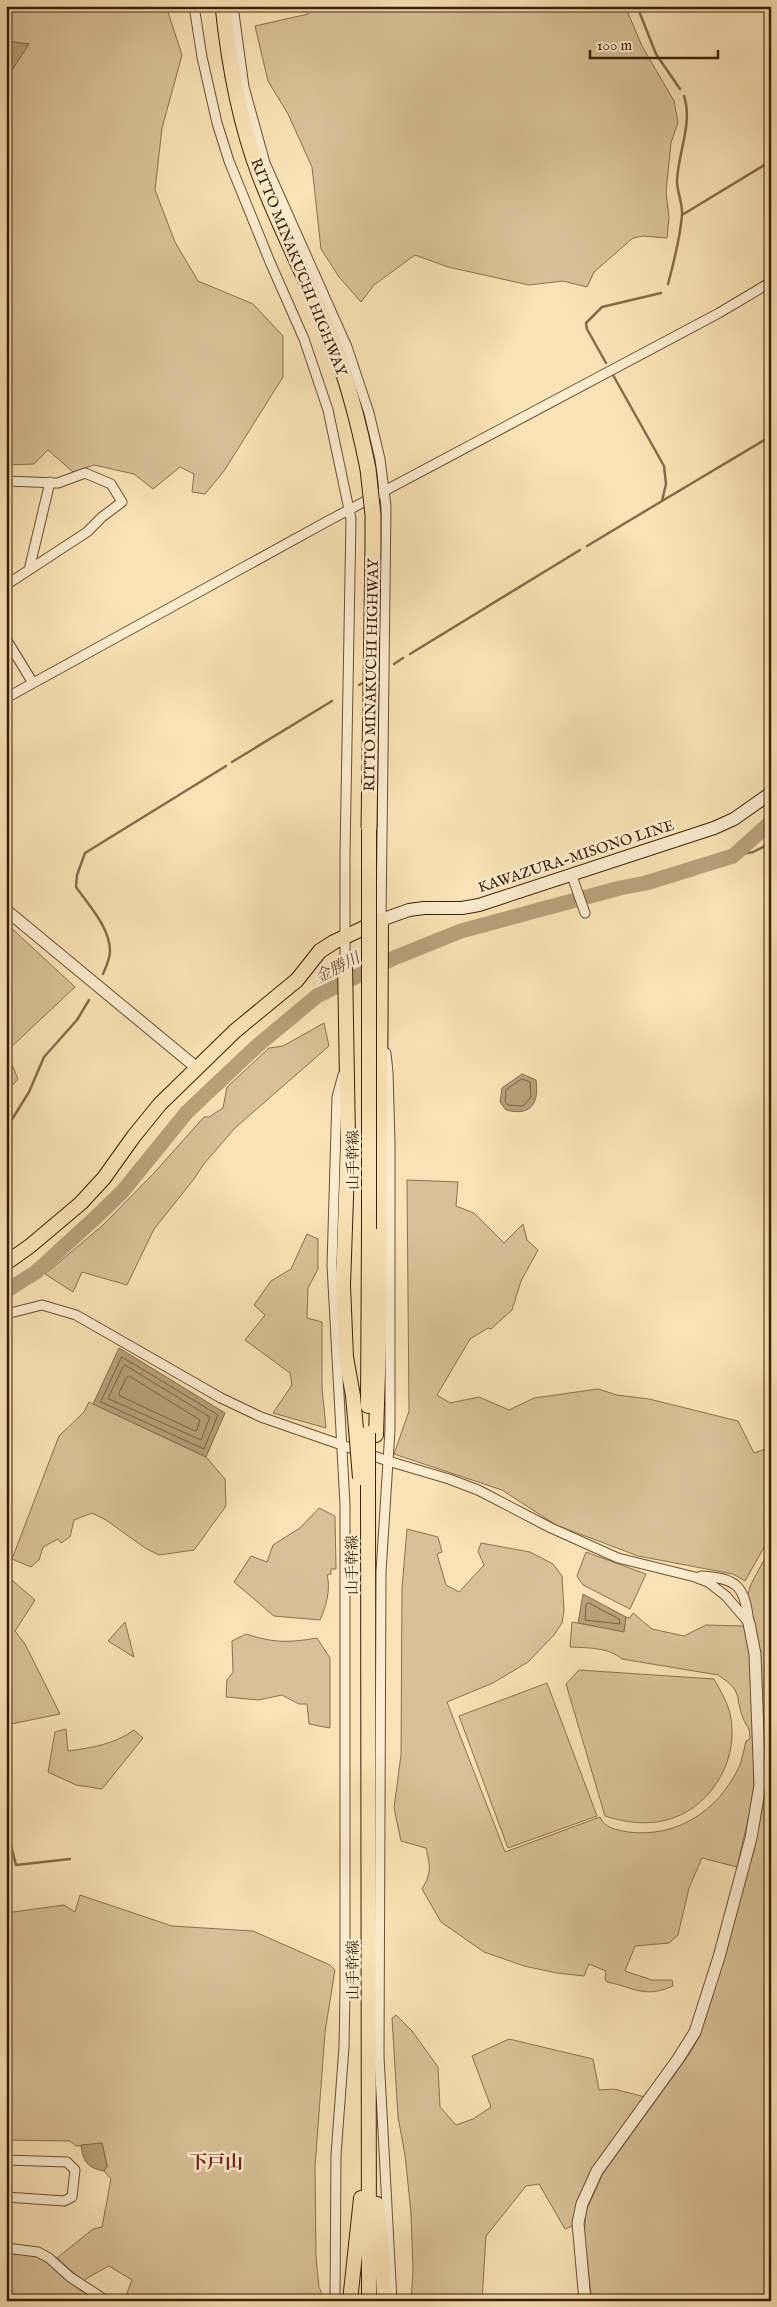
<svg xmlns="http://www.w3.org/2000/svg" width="777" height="2307" viewBox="0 0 777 2307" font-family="'IM FELL English','Noto Serif JP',serif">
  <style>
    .green { fill: #d9c197; stroke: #8a704e }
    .water { fill: #b8a079; stroke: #866c4b }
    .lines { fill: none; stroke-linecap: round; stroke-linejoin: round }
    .shore { stroke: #7a603f; stroke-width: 1 }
    .stream { stroke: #866c4b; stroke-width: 2.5 }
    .river { stroke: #b8a079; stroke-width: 15 }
    .minor-casing { stroke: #6a5031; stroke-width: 11 }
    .tertiary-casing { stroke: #6a5031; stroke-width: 13 }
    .secondary-casing { stroke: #3b1f05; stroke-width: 14 }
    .primary-casing { stroke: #3b1f05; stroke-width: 16 }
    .trunk-casing { stroke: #3b1f05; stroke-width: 17 }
    .minor { stroke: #fbeccf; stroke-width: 9 }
    .tertiary { stroke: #fbeccf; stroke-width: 11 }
    .secondary { stroke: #fbeccf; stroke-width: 12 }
    .primary { stroke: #f9e2b5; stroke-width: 14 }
    .trunk { stroke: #f9e2b5; stroke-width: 15 }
    .primary-bridge-casing { stroke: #3b1f05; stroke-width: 16; stroke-linecap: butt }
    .trunk-bridge-casing { stroke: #3b1f05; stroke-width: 17; stroke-linecap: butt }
    .primary-bridge { stroke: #f9e2b5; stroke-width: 14 }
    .trunk-bridge { stroke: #f9e2b5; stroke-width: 15 }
    .labels { text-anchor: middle; stroke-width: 5; stroke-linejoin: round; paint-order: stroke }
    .street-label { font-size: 15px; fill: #3b1f05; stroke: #fbeccf }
    .water-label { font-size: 16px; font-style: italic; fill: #674c2e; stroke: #fbeccf }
    .quarter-label { font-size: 18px; font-weight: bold; fill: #7a1f14; stroke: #fbeccf }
  </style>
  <rect width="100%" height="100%" fill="#f9e2b5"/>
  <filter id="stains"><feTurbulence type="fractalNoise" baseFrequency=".004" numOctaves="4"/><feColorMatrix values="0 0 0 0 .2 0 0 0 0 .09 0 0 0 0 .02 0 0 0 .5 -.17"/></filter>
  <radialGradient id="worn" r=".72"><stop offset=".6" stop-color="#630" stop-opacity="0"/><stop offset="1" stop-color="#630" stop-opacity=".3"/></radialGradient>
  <path class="green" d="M 6,6 L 166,6 L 182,55 L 162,128 L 155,190 L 175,242 L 198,281 L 253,304 L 283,336 L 283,377 L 224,471 L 205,494 L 192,492 L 194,474 L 180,467 L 153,489 L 134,474 L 94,465 L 73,472 L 48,450 L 34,464 L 6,465 L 6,79 L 29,44 L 6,41 Z
    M 309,6 L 625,6 L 642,46 L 674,101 L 678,122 L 671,143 L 666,192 L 669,217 L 667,238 L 643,236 L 633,238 L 594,272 L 587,287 L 563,281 L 529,285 L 448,267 L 415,255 L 374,285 L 361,302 L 339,277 L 321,249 L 312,167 L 288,114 L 268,81 L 255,26 L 308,14 Z
    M 6,923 L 75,987 L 8,1050 L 7,1053 L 18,1079 L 6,1093 Z
    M 324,1023 L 329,1046 L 235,1128 L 203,1165 L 194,1179 L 154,1229 L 127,1285 L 82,1272 L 73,1292 L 45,1274 L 102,1226 L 154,1173 L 204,1117 L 209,1117 L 223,1108 L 227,1087 L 269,1048 L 283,1046 Z
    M 407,1180 L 458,1182 L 456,1206 L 474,1213 L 504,1243 L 523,1224 L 527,1240 L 538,1250 L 521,1281 L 512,1310 L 491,1329 L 488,1328 L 470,1339 L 437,1395 L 450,1403 L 479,1397 L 509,1410 L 534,1398 L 598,1389 L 617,1395 L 649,1399 L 738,1421 L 754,1453 L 771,1447 L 771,1535 L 745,1581 L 733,1574 L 638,1556 L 556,1525 L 502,1490 L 394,1454 L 409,1411 Z
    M 307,1234 L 318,1239 L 318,1269 L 308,1288 L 307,1318 L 322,1322 L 322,1388 L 326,1428 L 273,1413 L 292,1385 L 290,1373 L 245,1340 L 265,1315 L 254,1305 L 271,1281 L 291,1269 Z
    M 89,1402 L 206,1457 L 225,1479 L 226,1506 L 194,1550 L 159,1555 L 145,1548 L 106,1520 L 92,1513 L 74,1520 L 70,1537 L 61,1543 L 58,1539 L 43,1547 L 39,1560 L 31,1567 L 12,1559 L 59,1436 L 84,1412 Z
    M 319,1508 L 335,1516 L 336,1569 L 331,1569 L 331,1574 L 327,1575 C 331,1589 326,1607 320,1620 L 274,1616 L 234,1582 L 251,1556 L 267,1562 L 273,1545 L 300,1528 Z
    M 407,1529 L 438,1537 L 442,1552 L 437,1554 L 446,1585 L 459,1592 L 484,1565 L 478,1551 L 481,1543 L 530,1552 L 553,1564 L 562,1576 L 564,1610 L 562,1623 L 554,1635 L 528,1662 L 493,1683 L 447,1702 L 505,1852 L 600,1817 C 604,1828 617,1830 628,1832 C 677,1838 718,1811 739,1767 C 742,1760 744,1750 746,1741 L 750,1739 C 750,1725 747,1729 743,1718 C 734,1695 744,1692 718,1675 L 622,1659 C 608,1647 587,1648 570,1647 L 572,1622 L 624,1631 L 626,1617 L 630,1618 L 633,1613 L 652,1629 L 684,1636 L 706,1625 L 745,1626 L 749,1641 L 755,1762 L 753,1798 L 737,1867 L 702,1858 L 689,1888 L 678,1935 L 669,1943 L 635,1946 L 625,1971 L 652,1980 L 672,1980 L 673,1986 C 643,1999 634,1987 607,1982 L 605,1979 L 606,1971 L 589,1964 L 584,1976 L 557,1973 L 524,1966 L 484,1952 L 441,1922 L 422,1889 C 432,1872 430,1866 426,1848 L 401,1841 L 394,1808 L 401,1755 L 402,1588 Z
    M 771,1547 L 771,2301 L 592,2301 L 584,2236 L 586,2211 L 602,2175 L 688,2056 L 700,2036 L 754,1850 L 766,1787 L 761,1677 L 748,1594 L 751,1584 Z
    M 586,1552 L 646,1574 L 630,1609 L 583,1585 L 577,1576 Z
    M 6,1575 L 35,1600 L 15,1631 L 25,1644 L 60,1714 L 6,1725 Z
    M 125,1622 L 134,1657 L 108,1641 Z
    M 246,1634 C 274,1643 288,1643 317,1638 L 330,1658 L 330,1728 L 309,1724 L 307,1704 L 299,1704 L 282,1695 L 258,1700 L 226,1697 L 227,1680 L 233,1672 L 232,1641 Z
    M 579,1670 L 714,1679 C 720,1690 727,1701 730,1714 C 740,1756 714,1804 673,1818 C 650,1826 627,1823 605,1816 L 566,1684 Z
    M 547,1683 L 597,1816 L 508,1848 L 459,1716 Z
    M 66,1729 L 68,1751 C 91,1748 115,1744 134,1730 L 143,1738 L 102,1789 L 76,1785 L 48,1772 L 55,1732 Z
    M 80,1895 L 172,1926 L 253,1931 L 330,1965 L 335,1970 L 325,2032 L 315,2167 L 316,2257 L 319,2287 L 325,2301 L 124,2301 L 132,2280 L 109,2266 L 87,2278 L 84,2282 L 57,2258 L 93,2229 L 102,2227 L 111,2179 L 104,2171 L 107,2166 L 102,2143 L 76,2146 L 70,2141 L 6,2140 L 6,1913 L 64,1905 L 75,1912 Z
    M 396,2015 L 412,2031 L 438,2067 L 440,2107 L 456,2125 L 473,2119 L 491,2107 L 472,2056 L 509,2039 L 593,2059 L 599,2090 L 614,2089 L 645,2097 L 589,2174 L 577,2204 L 572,2226 L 565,2229 L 539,2184 L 526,2186 L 486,2236 L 482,2301 L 411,2301 L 413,2270 L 411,2213 L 405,2155 L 398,2117 L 392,2018 Z
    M 6,2252 L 39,2256 L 51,2264 L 64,2278 L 80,2290 L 99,2301 L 6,2301 Z"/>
  <path class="water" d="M 6,41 L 29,44 L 6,79 Z
    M 522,1074 L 536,1080 C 539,1101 533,1117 506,1110 L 500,1102 L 502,1088 Z
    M 119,1348 L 225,1413 L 206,1457 L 93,1404 Z
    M 583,1594 L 626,1617 L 624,1632 L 578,1623 Z
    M 102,2143 L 107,2166 L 104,2171 C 87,2168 83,2161 81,2145 Z"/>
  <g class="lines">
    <path class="shore" d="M 522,1079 L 530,1082 L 531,1097 L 523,1106 L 508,1105 L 505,1101 L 506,1090 Z
      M 122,1357 L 218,1415 L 204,1449 L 101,1402 Z
      M 125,1365 L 210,1417 L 201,1440 L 109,1399 L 109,1396 L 123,1367 Z
      M 129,1376 L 200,1420 L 197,1430 L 195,1431 L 120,1396 L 119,1393 L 126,1378 Z
      M 589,1603 L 619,1619 L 620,1624 L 585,1620 L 586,1605 Z"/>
    <path class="stream" d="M 637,6 L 656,54 L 680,89
      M 682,215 L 771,161
      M 668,284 C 674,262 680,238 682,215 C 683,204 677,192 677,181 C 678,153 693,123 684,96
      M 606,363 L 587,329 L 586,323 L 602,307 L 661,293
      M 662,501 L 771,436
      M 587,546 L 662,501 L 666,484 L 664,466 L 613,375
      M 410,654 L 580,550
      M 394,664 L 403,658
      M 359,685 L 366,681
      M 232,762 L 332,701
      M 733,856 L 753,852 L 771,843
      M 103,974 C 106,967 110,959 110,951 C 110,928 89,905 76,887 L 77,875 L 85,853 L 226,766
      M 6,1129 L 29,1092 L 44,1057 L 77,1020 L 89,1000
      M 6,1826 L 16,1865 L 70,1859"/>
    <path class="river" d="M 6,1291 L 36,1272 L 95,1218 L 122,1192 L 187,1112 L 257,1046 L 317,996 L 394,958 L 461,931 L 620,888 L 646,883 L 733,856 L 771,822"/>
    <g class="minor-casing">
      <path id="minor" d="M 194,6 L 202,57 L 217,123 L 229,161 L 270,262 L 304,339 L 328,410 L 351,519 L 345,854 L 345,963
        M 233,6 L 244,87 L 265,163 L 347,347 L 369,413 L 380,459 L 386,506 L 381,920
        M 6,481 L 58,483 L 85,473 L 111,484 L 122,502 L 102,517 L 87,532 L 6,585
        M 29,570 L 50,482
        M 6,639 L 33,683
        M 6,698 L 326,522 L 719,313 L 771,282
        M 572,876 L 585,913
        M 386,1053 L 388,1072 L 390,1142 L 390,1430 L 381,1572 L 379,2056 L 392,2301
        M 6,1314 L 42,1305 L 76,1315 L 221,1398 L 261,1417 L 388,1461 L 449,1479 L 478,1490 L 551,1528 L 618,1558 L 695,1577 L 708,1582 L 726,1596 L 749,1623
        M 701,1576 C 738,1578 745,1587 749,1623
        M 6,2160 L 67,2162 L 75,2170 L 72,2197 L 64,2201 L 6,2197
        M 6,2248 L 38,2252 L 49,2258 L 70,2277 L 107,2301
        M 335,2301 L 336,2155 L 344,2047 L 345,1992 L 345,1505 L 332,1265 L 337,1097 L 343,1075"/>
    </g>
    <g class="tertiary-casing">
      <path id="tertiary" d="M 6,910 L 197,1068
        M 585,2301 L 578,2223 L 582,2204 L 597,2171 L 678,2059 L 695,2032 L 719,1957 L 751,1838 L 760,1785 L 755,1654 L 749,1623"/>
    </g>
    <g class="secondary-casing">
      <path id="secondary" d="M 381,920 L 409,910 L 424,908 L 462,908 L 479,905 L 714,828 L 734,819 L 771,793"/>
    </g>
    <g class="primary-casing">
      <path id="primary" d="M 345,963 L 348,1139 L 343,1286 L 346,1357 L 353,1396 L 356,1429
        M 6,1263 L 30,1246 L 81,1203 L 104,1178 L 134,1136 L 160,1104 L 235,1031 L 297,980 L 320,951 L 334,942 L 381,920 L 379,1341 L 376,1435
        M 368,1406 L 369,1229
        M 368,1481 L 369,2301
        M 377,2204 L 382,2250 L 384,2301
        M 350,2301 L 361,2198"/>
    </g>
    <g class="trunk-casing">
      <path id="trunk" d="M 223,6 C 229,64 239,121 260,176 C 281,231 309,283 331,338 C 348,381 359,424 368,469"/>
    </g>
    <use href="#minor" class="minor"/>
    <use href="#tertiary" class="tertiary"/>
    <use href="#secondary" class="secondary"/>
    <use href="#primary" class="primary"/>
    <use href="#trunk" class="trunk"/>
    <g class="primary-bridge-casing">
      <path id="primary-bridge" d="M 369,1229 L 369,828
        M 356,1429 L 360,1478
        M 368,1433 L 368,1479"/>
    </g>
    <g class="trunk-bridge-casing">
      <path id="trunk-bridge" d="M 368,469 L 373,515 L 373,547 L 369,828"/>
    </g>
    <use href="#primary-bridge" class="primary-bridge"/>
    <use href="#trunk-bridge" class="trunk-bridge"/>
  </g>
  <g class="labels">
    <g class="street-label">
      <text transform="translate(299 267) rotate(68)" y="5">RITTO MINAKUCHI HIGHWAY</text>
      <text transform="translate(371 675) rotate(-89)" y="5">RITTO MINAKUCHI HIGHWAY</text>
      <text transform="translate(576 856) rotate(-18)" y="5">KAWAZURA-MISONO LINE</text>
      <text transform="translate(353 1160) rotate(-90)" y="5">山手幹線</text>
      <text transform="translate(352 1565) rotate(-90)" y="5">山手幹線</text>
      <text transform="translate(353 1970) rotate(-90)" y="5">山手幹線</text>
    </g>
    <g class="water-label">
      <text transform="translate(337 967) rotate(-27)" y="6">金勝川</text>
    </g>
    <g class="quarter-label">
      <text x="216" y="2168">下戸山</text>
    </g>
  </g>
  <rect width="777" height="2307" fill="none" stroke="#f9e2b5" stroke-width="25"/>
  <rect x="8" y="8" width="762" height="2292" fill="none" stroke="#3b1f05" stroke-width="2.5"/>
  <rect x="12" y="12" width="752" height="2282" fill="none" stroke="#3b1f05"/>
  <path d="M590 50v8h128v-8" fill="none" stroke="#3b1f05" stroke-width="2.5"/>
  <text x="597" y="50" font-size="15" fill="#3b1f05" stroke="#fbeccf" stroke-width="4" paint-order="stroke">100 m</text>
  <rect width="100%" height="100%" filter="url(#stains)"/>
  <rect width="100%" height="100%" fill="url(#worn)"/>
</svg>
